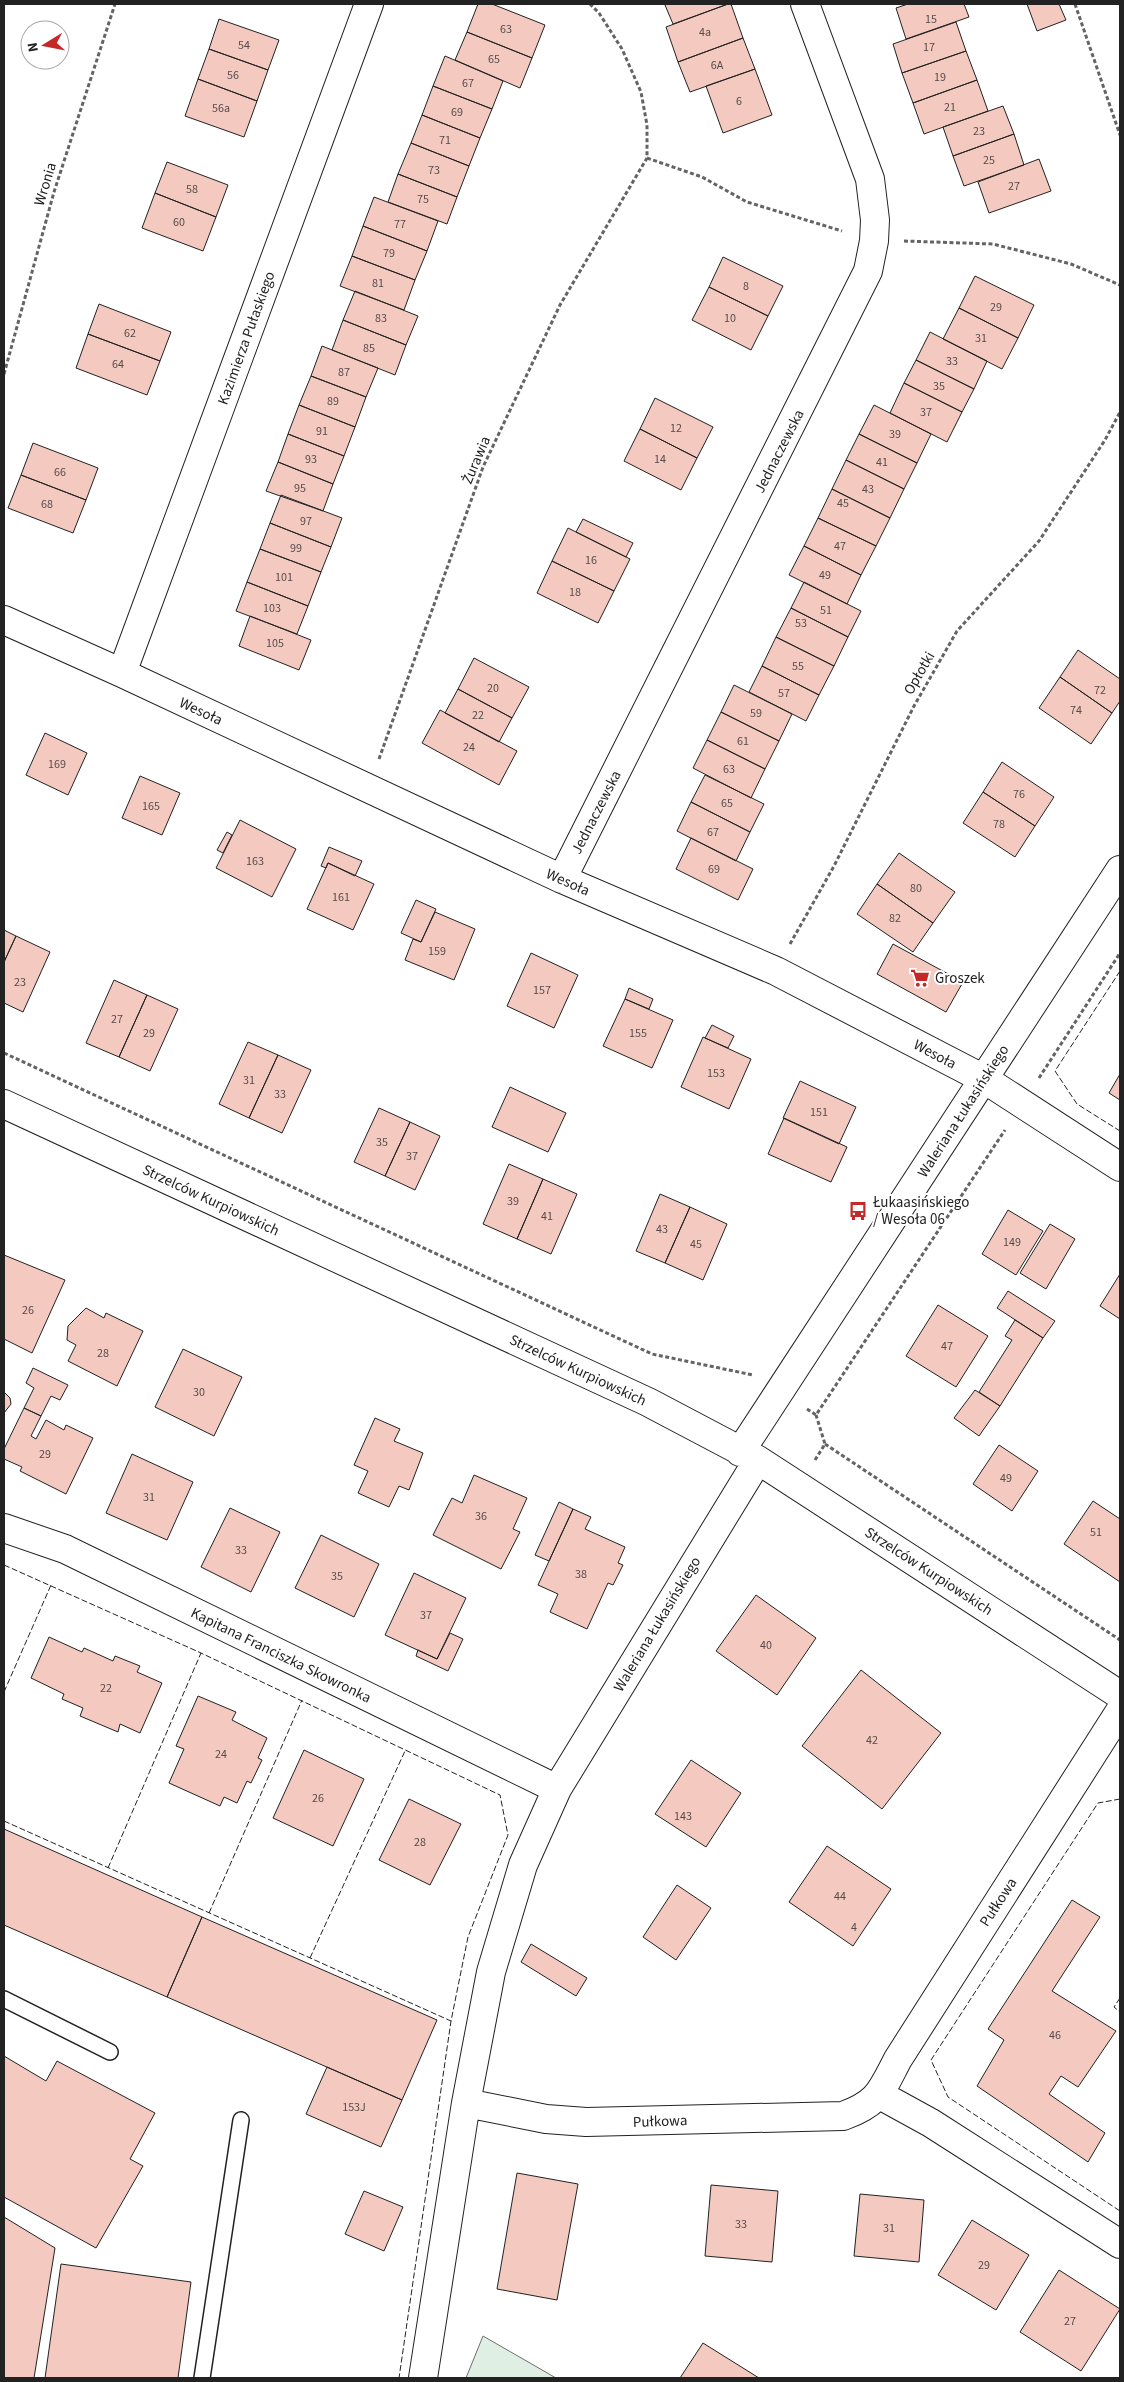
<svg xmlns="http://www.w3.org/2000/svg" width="1124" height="2382" viewBox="0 0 1124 2382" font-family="'Source Sans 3',sans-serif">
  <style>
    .green { fill: #e0efe3; stroke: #6f6f6f }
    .building { fill: #f3c9c0; stroke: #222 }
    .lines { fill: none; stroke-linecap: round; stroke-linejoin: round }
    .lane-casing { stroke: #222; stroke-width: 18 }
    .street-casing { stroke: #222; stroke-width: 30 }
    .path { stroke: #646464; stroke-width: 3; stroke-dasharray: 4 2.5; stroke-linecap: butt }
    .lane { stroke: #fff; stroke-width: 15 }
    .street { stroke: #fff; stroke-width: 28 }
    .fence { stroke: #222; stroke-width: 1; stroke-dasharray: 6 2.5; stroke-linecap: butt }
    .labels { text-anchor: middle; stroke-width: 4; stroke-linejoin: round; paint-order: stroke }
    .number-label { font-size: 12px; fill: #564c4a }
    .street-label { font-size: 15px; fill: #222; stroke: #fff }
    .poi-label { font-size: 15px; fill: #222; stroke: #fff; text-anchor: start }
  </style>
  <rect width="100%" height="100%" fill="#fff"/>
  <path class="green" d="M 483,2336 L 556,2378 L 466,2378 Z"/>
  <path class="building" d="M 478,4 L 492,4 L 545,25 L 532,58 L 467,32 Z
    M 667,4 L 728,4 L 673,24 L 665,5 Z
    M 728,4 L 731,4 L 743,38 L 678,62 L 666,27 Z
    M 908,4 L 964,4 L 969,17 L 906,39 L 896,8 Z
    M 1027,4 L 1059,4 L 1066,20 L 1037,31 Z
    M 219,19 L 279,40 L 268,70 L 209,49 Z
    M 956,22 L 966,51 L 902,73 L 893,44 Z
    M 467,32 L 532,58 L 520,88 L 455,60 Z
    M 743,38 L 755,69 L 690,92 L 678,62 Z
    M 209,49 L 268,70 L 257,101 L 198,79 Z
    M 966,51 L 977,80 L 913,103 L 902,73 Z
    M 445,56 L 503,81 L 492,109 L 433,86 Z
    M 755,69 L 772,115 L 723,133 L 706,86 Z
    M 198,79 L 257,101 L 244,137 L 185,116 Z
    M 977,80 L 988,111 L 924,134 L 913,103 Z
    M 433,86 L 492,109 L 480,138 L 422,115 Z
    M 1003,106 L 1014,134 L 953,156 L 943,127 Z
    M 422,115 L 480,138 L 469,166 L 411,143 Z
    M 1014,134 L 1024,165 L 964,186 L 953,156 Z
    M 411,143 L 469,166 L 457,197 L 398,174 Z
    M 1039,159 L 1051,191 L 989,213 L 978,182 Z
    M 167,162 L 228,185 L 216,217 L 155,193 Z
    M 398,174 L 457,197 L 447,224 L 388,202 Z
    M 155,193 L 216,217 L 203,251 L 142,228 Z
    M 374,197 L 438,221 L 427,251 L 363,226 Z
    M 363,226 L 427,251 L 415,280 L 352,256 Z
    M 352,256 L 415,280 L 404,310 L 340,286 Z
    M 723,257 L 783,286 L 768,316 L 709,287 Z
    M 975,276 L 1034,305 L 1018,338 L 959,308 Z
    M 709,287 L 768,316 L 751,350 L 692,320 Z
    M 355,291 L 418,316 L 406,345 L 343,320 Z
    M 99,304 L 171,332 L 160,361 L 88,334 Z
    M 959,308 L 1018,338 L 1002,369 L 943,339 Z
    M 343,320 L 406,345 L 395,375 L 332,350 Z
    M 930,332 L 987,361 L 974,389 L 916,360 Z
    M 88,334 L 160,361 L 147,395 L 76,368 Z
    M 322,346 L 378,368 L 366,397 L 311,376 Z
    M 916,360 L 974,389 L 962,412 L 904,383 Z
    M 311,376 L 366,397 L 355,427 L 299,405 Z
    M 904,383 L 962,412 L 947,442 L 890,413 Z
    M 655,398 L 713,427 L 697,458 L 640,429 Z
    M 299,405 L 355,427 L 344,456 L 288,434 Z
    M 874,405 L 931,434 L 917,463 L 859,434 Z
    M 640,429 L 697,458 L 681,490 L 624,461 Z
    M 288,434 L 344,456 L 333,484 L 278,462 Z
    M 859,434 L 917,463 L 904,489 L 846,460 Z
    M 33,443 L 98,468 L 86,500 L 21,475 Z
    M 846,460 L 904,489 L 890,518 L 832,489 Z
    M 278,462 L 333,484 L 323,511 L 266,491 Z
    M 21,475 L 86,500 L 73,533 L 8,508 Z
    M 832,489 L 890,518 L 876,546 L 818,518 Z
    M 281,495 L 342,518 L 331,547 L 270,523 Z
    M 818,518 L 876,546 L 861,575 L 804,546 Z
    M 583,519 L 633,543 L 626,557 L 576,532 Z
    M 270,523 L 331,547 L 321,572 L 260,549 Z
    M 568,528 L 630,559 L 614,591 L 552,561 Z
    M 804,546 L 861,575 L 847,604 L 789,575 Z
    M 260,549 L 321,572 L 308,606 L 247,582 Z
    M 552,561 L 614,591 L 598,623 L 537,593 Z
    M 247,582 L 308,606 L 297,634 L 236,611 Z
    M 804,582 L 861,611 L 848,637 L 791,608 Z
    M 791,608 L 848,637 L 834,666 L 776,637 Z
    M 250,616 L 311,640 L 299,670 L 239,646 Z
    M 776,637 L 834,666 L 819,695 L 762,666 Z
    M 1078,650 L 1120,679 L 1120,701 L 1112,713 L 1060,677 Z
    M 474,658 L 529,687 L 512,718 L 458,689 Z
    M 762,666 L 819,695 L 806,721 L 749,692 Z
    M 1060,677 L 1112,713 L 1091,744 L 1039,708 Z
    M 734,685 L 792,714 L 779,741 L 721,712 Z
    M 458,689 L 512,718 L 499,742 L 445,713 Z
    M 440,710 L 517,751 L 499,785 L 422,743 Z
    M 721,712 L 779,741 L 765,769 L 707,740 Z
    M 45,733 L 87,753 L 68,795 L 26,775 Z
    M 707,740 L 765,769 L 751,798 L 693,768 Z
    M 1002,762 L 1054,797 L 1035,826 L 983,792 Z
    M 705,775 L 764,804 L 750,832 L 691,802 Z
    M 140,776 L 180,793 L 162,835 L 122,818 Z
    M 983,792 L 1035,826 L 1015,857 L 963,823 Z
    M 691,802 L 750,832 L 736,861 L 677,831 Z
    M 240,820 L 296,849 L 272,897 L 216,868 Z
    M 227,832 L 232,835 L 223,853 L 217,850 Z
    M 691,838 L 753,869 L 738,900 L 676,869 Z
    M 329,847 L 362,861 L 355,876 L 328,863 L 326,868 L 321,866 Z
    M 899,853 L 955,892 L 933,923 L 877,884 Z
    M 328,863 L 374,884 L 353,930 L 307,909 Z
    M 877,884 L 933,923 L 913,952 L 857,914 Z
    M 416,900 L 436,909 L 421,942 L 401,933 Z
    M 435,912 L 475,929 L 454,980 L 405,960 L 413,939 L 421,942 Z
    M 4,930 L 16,936 L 4,962 Z
    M 16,936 L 50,952 L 23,1012 L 4,1003 L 4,962 Z
    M 893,944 L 963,982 L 946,1012 L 877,974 Z
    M 531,953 L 578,975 L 554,1028 L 507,1006 Z
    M 114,980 L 147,995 L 119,1057 L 86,1043 Z
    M 629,988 L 653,999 L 649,1009 L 625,999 Z
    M 147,995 L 178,1009 L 150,1071 L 119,1057 Z
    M 625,999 L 673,1020 L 652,1068 L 603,1046 Z
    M 712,1025 L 734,1036 L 728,1048 L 705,1038 Z
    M 703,1037 L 751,1059 L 729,1109 L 681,1087 Z
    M 248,1042 L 278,1055 L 249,1118 L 219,1104 Z
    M 278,1055 L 311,1070 L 282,1133 L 249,1118 Z
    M 1120,1074 L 1120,1100 L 1109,1093 Z
    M 800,1081 L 856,1107 L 839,1144 L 783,1118 Z
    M 510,1087 L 566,1113 L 548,1152 L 492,1127 Z
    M 379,1108 L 410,1122 L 385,1176 L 354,1162 Z
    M 784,1118 L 847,1147 L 831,1182 L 768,1154 Z
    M 410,1122 L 440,1136 L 415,1190 L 385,1176 Z
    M 509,1164 L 543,1179 L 517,1239 L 483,1224 Z
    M 543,1179 L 577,1194 L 551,1254 L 517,1239 Z
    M 660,1194 L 690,1207 L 665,1263 L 636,1251 Z
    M 690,1207 L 727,1224 L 703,1280 L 665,1263 Z
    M 1008,1210 L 1043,1231 L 1016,1275 L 982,1254 Z
    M 1050,1224 L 1075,1239 L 1046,1289 L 1020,1273 Z
    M 4,1255 L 65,1280 L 32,1353 L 4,1339 Z
    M 1120,1274 L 1120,1319 L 1100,1306 Z
    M 1008,1291 L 1055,1321 L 1043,1338 L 997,1308 Z
    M 938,1305 L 988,1336 L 956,1387 L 906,1356 Z
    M 86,1308 L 104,1318 L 106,1313 L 143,1331 L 117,1386 L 68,1361 L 76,1345 L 67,1340 L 68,1326 Z
    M 1015,1320 L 1043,1338 L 1000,1406 L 979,1392 L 1012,1340 L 1005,1336 Z
    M 183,1349 L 242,1377 L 214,1436 L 155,1407 Z
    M 33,1368 L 68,1385 L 60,1400 L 51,1396 L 41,1416 L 24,1408 L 34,1388 L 26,1383 Z
    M 975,1390 L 1000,1406 L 979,1436 L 954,1418 Z
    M 4,1392 L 10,1398 L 11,1404 L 4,1413 Z
    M 24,1408 L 41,1416 L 31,1436 L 36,1439 L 46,1420 L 64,1430 L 66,1425 L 93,1438 L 66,1494 L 20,1471 L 22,1467 L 4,1459 L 4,1449 Z
    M 375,1418 L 400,1429 L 394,1441 L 423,1453 L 409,1490 L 399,1486 L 389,1507 L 358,1493 L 368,1471 L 354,1465 Z
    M 999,1445 L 1038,1471 L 1012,1511 L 973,1484 Z
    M 132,1454 L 193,1482 L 167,1540 L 106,1513 Z
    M 474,1475 L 527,1498 L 513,1529 L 520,1532 L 501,1569 L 433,1535 L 452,1498 L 462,1503 Z
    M 1093,1501 L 1120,1519 L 1120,1582 L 1064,1544 Z
    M 559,1502 L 573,1509 L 549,1561 L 535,1555 Z
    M 230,1508 L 280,1532 L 251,1592 L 201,1567 Z
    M 573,1509 L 591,1517 L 585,1529 L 625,1547 L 618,1563 L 623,1565 L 613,1585 L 608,1583 L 587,1629 L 550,1612 L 558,1594 L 538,1585 Z
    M 321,1535 L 379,1564 L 354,1617 L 295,1588 Z
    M 414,1573 L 466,1598 L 437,1659 L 385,1635 Z
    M 756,1595 L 816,1638 L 777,1695 L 716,1651 Z
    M 450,1633 L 463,1639 L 448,1671 L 416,1656 L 418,1650 L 437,1659 Z
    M 49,1637 L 82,1652 L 84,1648 L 113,1661 L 115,1656 L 140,1666 L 137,1672 L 162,1683 L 140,1733 L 120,1724 L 118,1732 L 80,1716 L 83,1708 L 62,1699 L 64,1694 L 31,1678 Z
    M 861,1670 L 941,1733 L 882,1809 L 802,1746 Z
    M 198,1696 L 236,1712 L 232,1720 L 267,1738 L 258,1758 L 262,1760 L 251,1783 L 247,1781 L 237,1803 L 224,1797 L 220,1806 L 169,1783 L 184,1749 L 176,1746 Z
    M 304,1750 L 364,1779 L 333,1846 L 273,1818 Z
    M 691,1760 L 741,1793 L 706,1847 L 655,1814 Z
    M 409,1799 L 461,1824 L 430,1885 L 379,1860 Z
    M 4,1829 L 202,1917 L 167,1997 L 4,1925 Z
    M 827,1846 L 891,1889 L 853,1946 L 789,1902 Z
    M 677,1885 L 711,1908 L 676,1960 L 643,1937 Z
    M 1072,1900 L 1100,1917 L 1052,1991 L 1116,2031 L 1078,2087 L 1061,2076 L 1049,2094 L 1105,2133 L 1088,2162 L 977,2086 L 1004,2040 L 988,2029 Z
    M 202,1917 L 437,2020 L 402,2100 L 167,1997 Z
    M 531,1944 L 587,1978 L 576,1996 L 521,1962 Z
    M 4,2056 L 46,2081 L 57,2061 L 155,2113 L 130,2159 L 143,2166 L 96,2248 L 4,2197 Z
    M 327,2067 L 402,2100 L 381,2147 L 306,2114 Z
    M 517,2173 L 578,2184 L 557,2300 L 497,2289 Z
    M 711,2185 L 778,2191 L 772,2262 L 705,2256 Z
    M 364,2191 L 403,2207 L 384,2251 L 345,2234 Z
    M 860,2194 L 924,2200 L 919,2262 L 854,2256 Z
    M 4,2217 L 55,2248 L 34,2378 L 4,2378 Z
    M 972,2220 L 1029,2255 L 996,2310 L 938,2275 Z
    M 61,2264 L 191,2282 L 178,2378 L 45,2378 Z
    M 1059,2270 L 1120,2309 L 1081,2371 L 1020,2332 Z
    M 703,2343 L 759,2378 L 680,2378 Z"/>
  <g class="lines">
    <g class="lane-casing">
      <path id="lane" d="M 4,1999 L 110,2052
        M 202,2378 L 241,2120"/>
    </g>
    <g class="street-casing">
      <path id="street" d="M 4,620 L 122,673 L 562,879 L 776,971 L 984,1079 L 1120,1167
        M 122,673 L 369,4
        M 562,879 L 868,271 L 874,241 L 875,220 L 870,179 L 805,4
        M 4,1104 L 648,1402 L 758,1460 L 1120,1695
        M 740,1452 L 1120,870
        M 4,1528 L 65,1549 L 557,1789
        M 880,2095 L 931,2123 L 1120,2244
        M 466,2103 L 546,2119 L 586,2122 L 843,2116 C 879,2103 881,2091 898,2059 L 1120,1711
        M 423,2378 L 466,2103 L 491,1972 L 523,1865 L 557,1789 L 758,1460"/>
    </g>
    <path class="path" d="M 1075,4 L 1120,135
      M 647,158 L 702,177 L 747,202 L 842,231
      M 904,241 L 993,244 L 1071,264 L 1120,285
      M 4,374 L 54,192 L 115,4
      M 379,759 L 483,467 L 560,305 L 647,158 L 647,125 L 641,92 L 622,49 L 599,13 L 590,4
      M 790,944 L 834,866 L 914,706 L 957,631 L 1039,541 L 1105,440 L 1120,412
      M 4,1053 L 652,1354 L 753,1375
      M 1039,1078 L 1120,953
      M 807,1409 L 816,1415 L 1005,1130
      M 825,1444 L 1120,1640
      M 815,1460 L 825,1444 L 816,1415"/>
    <use href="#lane" class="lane"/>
    <use href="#street" class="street"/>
    <path class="fence" d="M 1120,971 L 1055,1071 L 1077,1104 L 1120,1131
      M 4,1565 L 201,1653 L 500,1795 L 508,1835 L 468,1937 L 451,2021 L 399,2378
      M 4,1692 L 51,1585
      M 1120,1799 L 1098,1803 L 931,2060 L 948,2097 L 1120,2211
      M 4,1821 L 451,2021
      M 108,1868 L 201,1653
      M 209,1913 L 302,1700
      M 310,1958 L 405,1751
      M 1120,1998 L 1114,2007 L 1120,2012"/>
  </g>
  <defs>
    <g id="supermarket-bare" transform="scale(1.5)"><path d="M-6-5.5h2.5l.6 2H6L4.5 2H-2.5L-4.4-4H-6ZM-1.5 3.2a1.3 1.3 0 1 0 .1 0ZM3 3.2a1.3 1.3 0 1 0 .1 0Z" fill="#c62828" stroke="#fff" stroke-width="2.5" paint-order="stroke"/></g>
    <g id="bus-bare" transform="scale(1.5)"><path d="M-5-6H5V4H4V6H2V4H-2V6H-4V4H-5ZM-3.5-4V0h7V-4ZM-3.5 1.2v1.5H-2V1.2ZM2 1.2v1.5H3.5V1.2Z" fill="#c62828" stroke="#fff" stroke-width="2.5" paint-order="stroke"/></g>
  </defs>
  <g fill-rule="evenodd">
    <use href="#supermarket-bare" x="920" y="978"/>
    <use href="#bus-bare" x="858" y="1211"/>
  </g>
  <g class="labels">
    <g class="number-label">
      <text x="931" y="23">15</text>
      <text x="506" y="33">63</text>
      <text x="705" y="36">4a</text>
      <text x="244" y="49">54</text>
      <text x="929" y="51">17</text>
      <text x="494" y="63">65</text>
      <text x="717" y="69">6A</text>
      <text x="233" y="79">56</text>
      <text x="940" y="81">19</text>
      <text x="468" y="87">67</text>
      <text x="739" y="105">6</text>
      <text x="950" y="111">21</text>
      <text x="221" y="112">56a</text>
      <text x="457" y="116">69</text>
      <text x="979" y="135">23</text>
      <text x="445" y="144">71</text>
      <text x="989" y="164">25</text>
      <text x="434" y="174">73</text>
      <text x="1014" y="190">27</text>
      <text x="192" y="193">58</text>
      <text x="423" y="203">75</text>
      <text x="179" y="226">60</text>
      <text x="400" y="228">77</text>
      <text x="389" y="257">79</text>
      <text x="378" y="287">81</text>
      <text x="746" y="290">8</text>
      <text x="996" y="311">29</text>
      <text x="381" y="322">83</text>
      <text x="730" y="322">10</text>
      <text x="130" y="337">62</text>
      <text x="981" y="342">31</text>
      <text x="369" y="352">85</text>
      <text x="952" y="365">33</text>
      <text x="118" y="368">64</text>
      <text x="344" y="376">87</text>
      <text x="939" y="390">35</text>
      <text x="333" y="405">89</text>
      <text x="926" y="416">37</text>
      <text x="676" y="432">12</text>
      <text x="322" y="435">91</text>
      <text x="895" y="438">39</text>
      <text x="311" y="463">93</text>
      <text x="660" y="463">14</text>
      <text x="882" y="466">41</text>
      <text x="60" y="476">66</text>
      <text x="300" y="492">95</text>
      <text x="868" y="493">43</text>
      <text x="843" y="507">45</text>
      <text x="47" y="508">68</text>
      <text x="306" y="525">97</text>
      <text x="840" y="550">47</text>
      <text x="296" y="552">99</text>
      <text x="591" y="564">16</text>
      <text x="825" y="579">49</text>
      <text x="284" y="581">101</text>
      <text x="575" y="596">18</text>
      <text x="272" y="612">103</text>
      <text x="826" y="614">51</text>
      <text x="801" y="627">53</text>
      <text x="275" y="647">105</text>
      <text x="798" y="670">55</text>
      <text x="493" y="692">20</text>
      <text x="1100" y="694">72</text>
      <text x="784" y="697">57</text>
      <text x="1076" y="714">74</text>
      <text x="756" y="717">59</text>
      <text x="478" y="719">22</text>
      <text x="743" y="745">61</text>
      <text x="469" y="751">24</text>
      <text x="57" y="768">169</text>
      <text x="729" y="773">63</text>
      <text x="1019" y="798">76</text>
      <text x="727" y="807">65</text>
      <text x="151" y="810">165</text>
      <text x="999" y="828">78</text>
      <text x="713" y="836">67</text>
      <text x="255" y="865">163</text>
      <text x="714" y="873">69</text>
      <text x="916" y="892">80</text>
      <text x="341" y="901">161</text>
      <text x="895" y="922">82</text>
      <text x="437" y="955">159</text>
      <text x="20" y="986">23</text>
      <text x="542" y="994">157</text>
      <text x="117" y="1023">27</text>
      <text x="149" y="1037">29</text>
      <text x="638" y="1037">155</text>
      <text x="716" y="1077">153</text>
      <text x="249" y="1084">31</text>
      <text x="280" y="1098">33</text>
      <text x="819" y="1116">151</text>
      <text x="382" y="1146">35</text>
      <text x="412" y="1160">37</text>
      <text x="513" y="1205">39</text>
      <text x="547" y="1220">41</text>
      <text x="662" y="1233">43</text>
      <text x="1012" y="1246">149</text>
      <text x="696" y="1248">45</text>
      <text x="28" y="1314">26</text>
      <text x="947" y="1350">47</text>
      <text x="103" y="1357">28</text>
      <text x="199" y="1396">30</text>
      <text x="45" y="1458">29</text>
      <text x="1006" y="1482">49</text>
      <text x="149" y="1501">31</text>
      <text x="481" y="1520">36</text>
      <text x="1096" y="1536">51</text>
      <text x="241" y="1554">33</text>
      <text x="581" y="1578">38</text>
      <text x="337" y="1580">35</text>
      <text x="426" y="1619">37</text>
      <text x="766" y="1649">40</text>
      <text x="106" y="1692">22</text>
      <text x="872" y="1744">42</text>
      <text x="221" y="1758">24</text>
      <text x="318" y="1802">26</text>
      <text x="683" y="1820">143</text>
      <text x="420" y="1846">28</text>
      <text x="840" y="1900">44</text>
      <text x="854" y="1931">4</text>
      <text x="1055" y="2039">46</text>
      <text x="354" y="2111">153J</text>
      <text x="741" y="2228">33</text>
      <text x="889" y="2232">31</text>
      <text x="984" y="2269">29</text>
      <text x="1070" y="2325">27</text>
    </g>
    <g class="street-label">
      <text transform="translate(45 184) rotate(-73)" y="5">Wronia</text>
      <text transform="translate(246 338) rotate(-70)" y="5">Kazimierza Pułaskiego</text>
      <text transform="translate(779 451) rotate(-63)" y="5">Jednaczewska</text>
      <text transform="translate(476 460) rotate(-67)" y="5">Żurawia</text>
      <text transform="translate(919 673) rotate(-60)" y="5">Opłotki</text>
      <text transform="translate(201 711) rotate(25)" y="5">Wesoła</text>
      <text transform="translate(596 812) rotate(-63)" y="5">Jednaczewska</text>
      <text transform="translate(568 882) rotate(24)" y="5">Wesoła</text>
      <text transform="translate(935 1054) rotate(28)" y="5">Wesoła</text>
      <text transform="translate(963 1111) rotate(-57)" y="5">Waleriana Łukasińskiego</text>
      <text transform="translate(211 1200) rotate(25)" y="5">Strzelców Kurpiowskich</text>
      <text transform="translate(578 1370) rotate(25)" y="5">Strzelców Kurpiowskich</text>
      <text transform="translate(929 1571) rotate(33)" y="5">Strzelców Kurpiowskich</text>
      <text transform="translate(657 1624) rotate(-59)" y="5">Waleriana Łukasińskiego</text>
      <text transform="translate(281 1655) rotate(26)" y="5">Kapitana Franciszka Skowronka</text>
      <text transform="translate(998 1902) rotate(-57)" y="5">Pułkowa</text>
      <text transform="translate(660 2121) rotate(-2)" y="5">Pułkowa</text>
    </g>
    <g class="poi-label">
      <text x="935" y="983">Groszek</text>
      <text x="873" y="1207">Łukaasińskiego<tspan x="873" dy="17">/ Wesoła 06</tspan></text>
    </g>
  </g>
  <rect width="1124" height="2382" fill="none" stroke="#222222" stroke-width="10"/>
  <g transform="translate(45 45) rotate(260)"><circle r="24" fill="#ffffff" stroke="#a7a7a7"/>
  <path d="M0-4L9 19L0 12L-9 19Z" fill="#c62828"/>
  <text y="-8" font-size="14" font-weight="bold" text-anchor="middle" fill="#222222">N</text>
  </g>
</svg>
